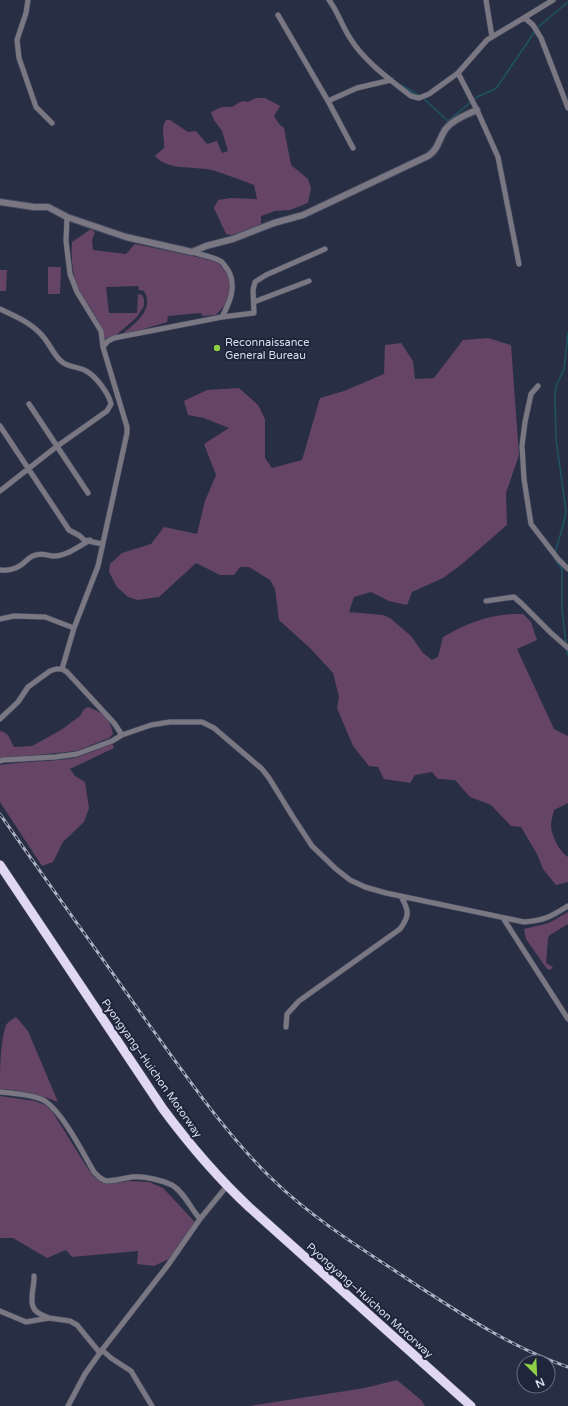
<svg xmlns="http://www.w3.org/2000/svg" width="568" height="1406" viewBox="0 0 568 1406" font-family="'Varela Round',sans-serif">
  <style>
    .green { fill: #664465 }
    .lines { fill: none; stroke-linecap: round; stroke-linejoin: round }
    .stream { stroke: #1d5562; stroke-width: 1.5 }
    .minor-casing { stroke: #444b60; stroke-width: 6 }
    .tertiary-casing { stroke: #444b60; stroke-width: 8 }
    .motorway-casing { stroke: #444b60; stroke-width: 10 }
    .minor { stroke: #7a7682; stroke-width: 5 }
    .tertiary { stroke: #7a7682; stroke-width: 6 }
    .motorway { stroke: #e0d7f4; stroke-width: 9 }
    .rail-casing { stroke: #adb2c2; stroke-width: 3 }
    .rail { stroke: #1f253a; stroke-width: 1.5; stroke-dasharray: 4.5; stroke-linecap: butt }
    .poi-dot { fill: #8dce45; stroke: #1f253a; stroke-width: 1.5 }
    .labels { text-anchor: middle; stroke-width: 4; stroke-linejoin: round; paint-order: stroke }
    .poi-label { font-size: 11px; fill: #d8ddeb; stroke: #1f253a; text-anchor: start }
    .street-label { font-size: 11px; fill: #d8ddeb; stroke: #1f253a }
  </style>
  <rect width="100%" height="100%" fill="#282f45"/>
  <path class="green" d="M 256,98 L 265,98 L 280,106 L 274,116 L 279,124 L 284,128 L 291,165 L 308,179 L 311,188 L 308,203 L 290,210 L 275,211 L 261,216 L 261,225 L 235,236 L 226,234 L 214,208 L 218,200 L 231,198 L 257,199 L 254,185 C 241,180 228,175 215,171 C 196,165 169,172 155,156 L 164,148 C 165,139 160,128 166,120 L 170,120 L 188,132 L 196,131 L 207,144 L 217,141 L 222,153 L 228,151 L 222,131 L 214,120 L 211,112 L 222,107 L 232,107 L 242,101 L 248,102 Z
    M 91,229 L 95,232 L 92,240 L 93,250 L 126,254 L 135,244 L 202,258 L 219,263 L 228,275 L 230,282 L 230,292 L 227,303 L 216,315 L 202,316 L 201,313 L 168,316 L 167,322 L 134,332 L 122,334 C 135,324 155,309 144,291 L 139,290 L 138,286 L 106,287 L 109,313 L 137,313 L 138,294 L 142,295 L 144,299 L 144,306 L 136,318 L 116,335 L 104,339 C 102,320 88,307 79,290 C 72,275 71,258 72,242 Z
    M 48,267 L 61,267 L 60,294 L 48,294 Z
    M 0,270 L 7,270 L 6,291 L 0,291 Z
    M 488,338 L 511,345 L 519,455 L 506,493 L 507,525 L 462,564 L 443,578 L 412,592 L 407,605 L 389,601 L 371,592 L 354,597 L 349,612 L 383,615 L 390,618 L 411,636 L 423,653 L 432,660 L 438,657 L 443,637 C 469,622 492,613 523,614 L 531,622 L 537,640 L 517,649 L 554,729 L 568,736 L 568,803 L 554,810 C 553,814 552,818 551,823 C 550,833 559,852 568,857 L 568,882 L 556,885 L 543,869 L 537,854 L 521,827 L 511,826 L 491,805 L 470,797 L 455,780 L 438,779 L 432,772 L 415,775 L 410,783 L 384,779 L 378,767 L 369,766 L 353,746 L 337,708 L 339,697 L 333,673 L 311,649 L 279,620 L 275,589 L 270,580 L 249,567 L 240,567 L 234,575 L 220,575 L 196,563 L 159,597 L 138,600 L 128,597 L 117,587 L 109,572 L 110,564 L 122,553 L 151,544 L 164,527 L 197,534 L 205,501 L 216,475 L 204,444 L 229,428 L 204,418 L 188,415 L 184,401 L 207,390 L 239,388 L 258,405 L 265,419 L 265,458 L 272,468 L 302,460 L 320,398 L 344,391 L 384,374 L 385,345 L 401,343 L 413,361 L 415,379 L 434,378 L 463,340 Z
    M 88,707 C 103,713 110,717 113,734 L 109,738 L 76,751 L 0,759 L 0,731 C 9,732 10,740 14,747 L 32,746 L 61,730 L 80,716 L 84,709 Z
    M 112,743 L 114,748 L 70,769 L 75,776 L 85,782 L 89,808 L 84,822 L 63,842 L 53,862 L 42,866 L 0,802 L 0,765 C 25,761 50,762 74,758 C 87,755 100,748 112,743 Z
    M 568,912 L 568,924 L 550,935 L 548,938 L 546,963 L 553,967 L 550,970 L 547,969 L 526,939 L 524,929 L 549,923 Z
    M 16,1017 L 28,1031 L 58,1102 C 39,1094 21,1090 0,1089 C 0,1069 0,1043 6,1025 C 8,1022 13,1019 16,1017 Z
    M 0,1096 L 35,1101 L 45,1105 L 52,1111 L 83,1161 L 93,1176 L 101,1182 L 108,1184 L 129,1181 L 149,1182 L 163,1188 L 195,1222 L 169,1259 L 154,1266 L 137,1264 L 138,1251 L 72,1257 L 66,1250 L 47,1258 L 13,1238 L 0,1238 Z
    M 397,1380 L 421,1400 L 425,1406 L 250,1406 L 365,1388 Z"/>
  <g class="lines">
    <path class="stream" d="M 401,85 L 420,96
      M 423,98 L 448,121 L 477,97 L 493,90 L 497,87 L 538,27 L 568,2
      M 555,553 L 564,522 L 566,511 L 556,439 L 555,395 L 556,386 L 564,369 L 568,333
      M 554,558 L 562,569 L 562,609 L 566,644
      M 567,650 L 568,655"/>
    <g class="minor-casing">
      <path id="minor" d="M 28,0 L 26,13 L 17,40 L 19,58 L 36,107 L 52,123
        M 329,0 C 338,12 342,26 350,38 C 364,61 390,80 411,96 L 419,98 L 429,94 L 458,73 L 477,110 L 498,157 L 519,264
        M 486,0 L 492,37
        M 278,15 L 328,101 L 353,148
        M 522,19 L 553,0
        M 458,73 L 487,40 L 522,19 L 526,19 L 533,25 L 541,38 L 568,108
        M 328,101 L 357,88 L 391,80
        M 192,252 C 201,255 215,257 222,262 C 224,264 226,268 228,270 C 237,286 230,302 222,317
        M 254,302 L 309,281
        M 0,309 C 17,317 34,324 45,339 C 51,347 54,355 61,361 C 68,368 78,366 86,371 C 96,376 109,394 111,404 L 107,411 L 56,447 L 0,491
        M 103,347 L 108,341 L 114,338 L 222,317 L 254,313 L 253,290 L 255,282 L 266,275 L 325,249
        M 538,386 L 531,394 L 525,422 L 522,446 L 524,479 L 531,524 L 558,559 L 568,569
        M 29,404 L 88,493
        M 0,426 L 69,530 L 80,536 L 84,540 L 102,544
        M 0,570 C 7,571 16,569 21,565 C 27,561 29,556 36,555 C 42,553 46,555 52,556 C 65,557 78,547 90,540
        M 486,601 L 514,597 L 522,604 L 551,633 L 568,648
        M 0,619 L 14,616 L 45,617 L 74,628
        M 62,669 L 74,628 L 98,566 L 127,433 L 127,427 L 103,347 L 101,331 L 77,292 L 70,274 L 66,241 L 67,217
        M 0,719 L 18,702 L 28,687 L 50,671 L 56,669 L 62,669 L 67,672 L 114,723 L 122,735
        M 0,761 L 3,760 L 55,757 L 77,754 L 112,741 L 122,735 L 151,725 L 170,722 L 202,722 L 214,728 L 262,769 L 269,778 L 293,817 L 312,846 L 336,869 L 350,880 L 365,887 L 386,893 L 524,922 C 546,920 550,917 568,906
        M 503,918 L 568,1019
        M 286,1027 L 287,1014 L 299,1001 L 400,929 C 410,915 409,911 401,896
        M 0,1092 C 12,1093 36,1095 45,1101 C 63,1113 83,1153 94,1172 C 98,1176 101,1180 107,1181 C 115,1181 124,1178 132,1177 C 145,1176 161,1180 172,1185 C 184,1192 191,1209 200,1219
        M 34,1276 C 35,1286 27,1305 37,1312 C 41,1315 45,1316 49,1318
        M 0,1311 L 26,1322 L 49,1318 L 70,1321 L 77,1325 L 100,1353
        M 102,1350 L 111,1358 L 131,1371 L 152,1406
        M 68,1406 L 85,1374 L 102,1350 L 168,1265 L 200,1219 L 227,1186"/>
    </g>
    <g class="tertiary-casing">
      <path id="tertiary" d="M 0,202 L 34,207 L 48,207 L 67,217 L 126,237 L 192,252 L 206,246 L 233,239 L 274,223 L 303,215 L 428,156 C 438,150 439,139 445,130 C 452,120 466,115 477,110"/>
    </g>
    <g class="motorway-casing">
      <path id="motorway" d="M 0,865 L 163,1109 C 189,1144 217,1177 249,1207 L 471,1406"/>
    </g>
    <use href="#minor" class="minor"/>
    <use href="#tertiary" class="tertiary"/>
    <use href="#motorway" class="motorway"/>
    <g class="rail-casing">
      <path id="rail" d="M 0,814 C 48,883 97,951 145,1019 C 184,1073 224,1132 271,1178 C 315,1221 367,1252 418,1286 C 466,1317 513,1348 568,1367"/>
    </g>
    <use href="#rail" class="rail"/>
  </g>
  <circle class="poi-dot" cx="217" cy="348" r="4"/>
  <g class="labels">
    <g class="poi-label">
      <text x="225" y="346">Reconnaissance<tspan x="225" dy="13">General Bureau</tspan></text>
    </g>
    <g class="street-label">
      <text transform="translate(152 1068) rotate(55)" y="4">Pyongyang–Huichon Motorway</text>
      <text transform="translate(370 1300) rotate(42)" y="4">Pyongyang–Huichon Motorway</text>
    </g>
  </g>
  <g transform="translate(536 1374) rotate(156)"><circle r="19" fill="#1f253a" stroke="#696f81"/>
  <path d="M0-3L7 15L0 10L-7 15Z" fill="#8dce45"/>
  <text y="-6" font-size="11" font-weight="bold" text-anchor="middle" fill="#d8ddeb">N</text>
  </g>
</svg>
